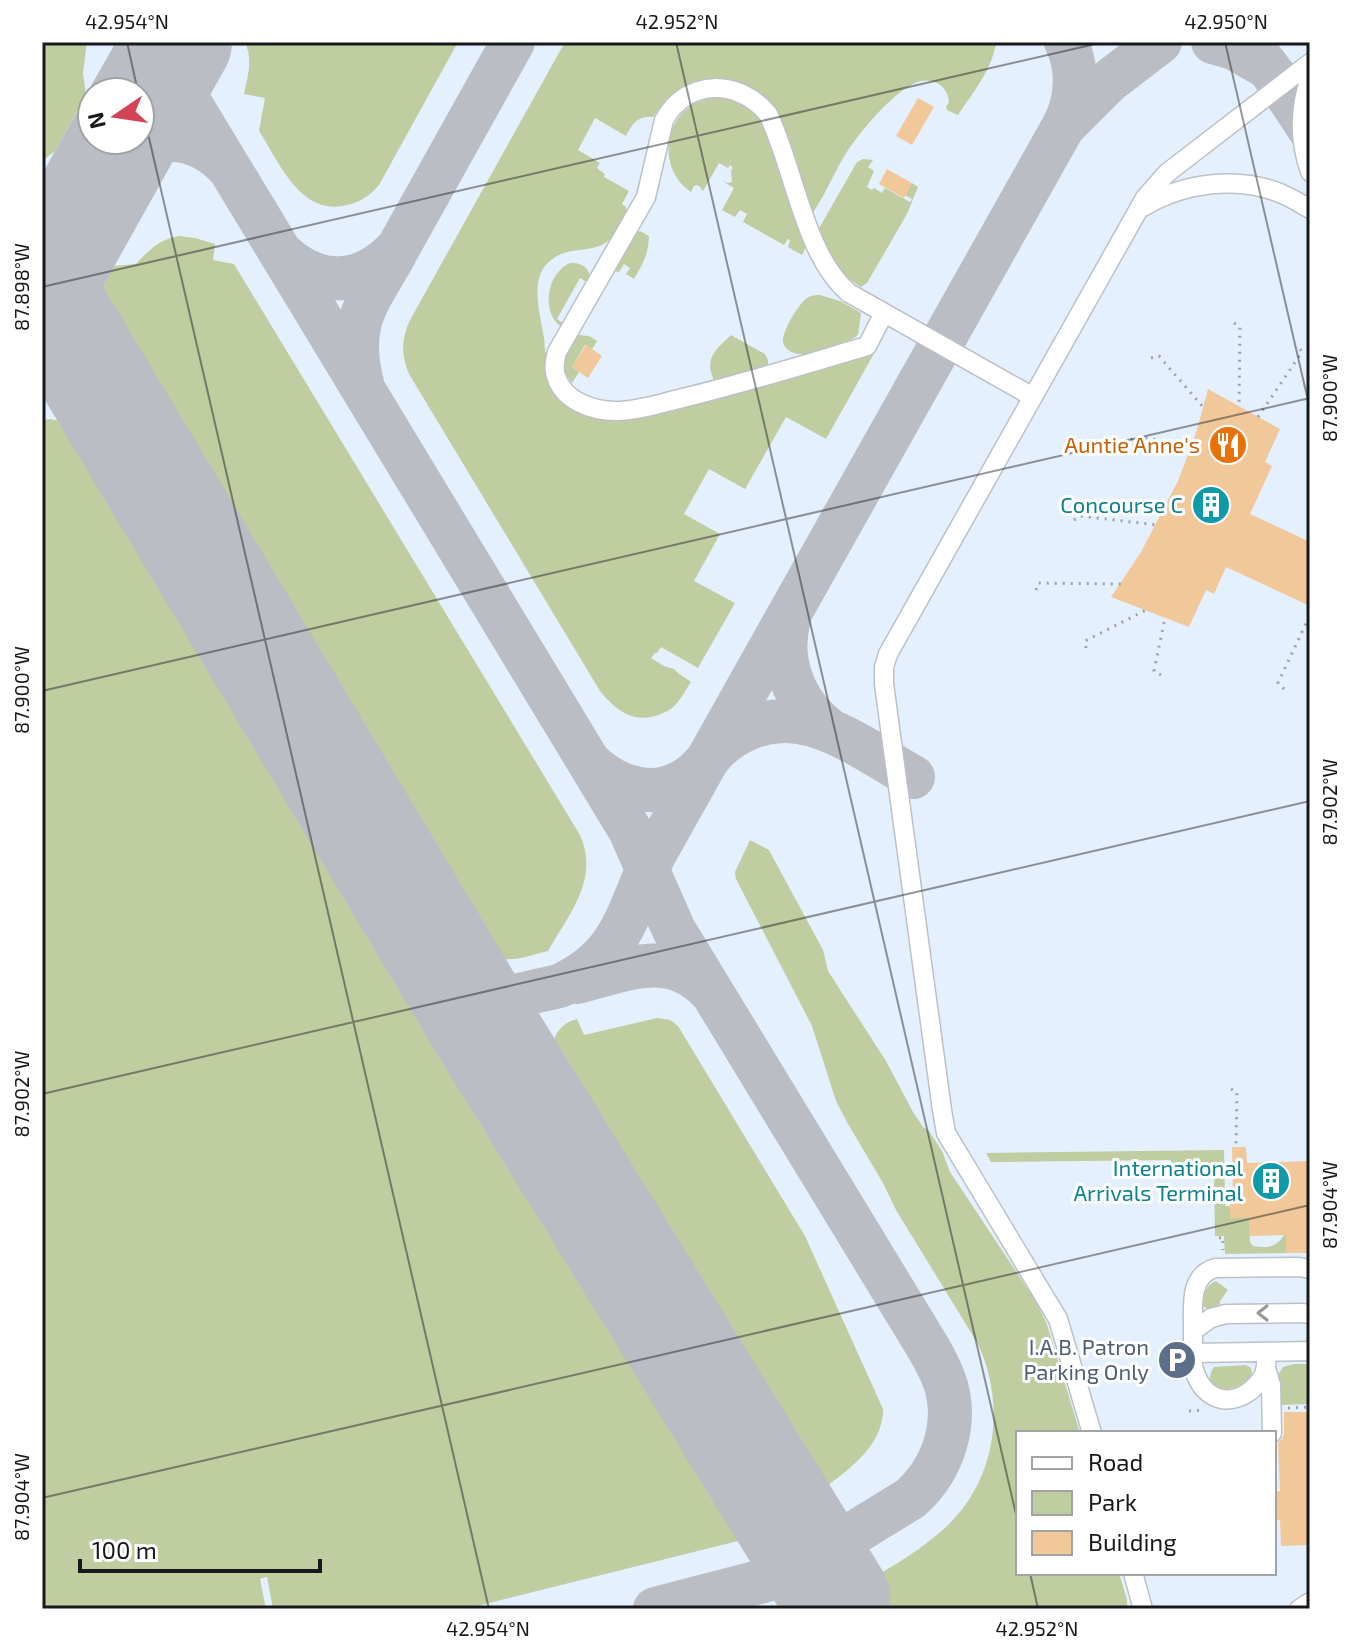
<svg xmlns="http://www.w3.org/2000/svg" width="1352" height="1651" viewBox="0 0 1352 1651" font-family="'Exo 2',sans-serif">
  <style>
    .built { fill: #e5f0fe; fill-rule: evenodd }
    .green { fill: #c0cda0 }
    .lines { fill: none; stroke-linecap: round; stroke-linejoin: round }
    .taxiway { stroke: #babec4; stroke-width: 44 }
    .runway { stroke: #babec4; stroke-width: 108 }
    .building { fill: #f1c899 }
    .minor-casing { stroke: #bcc1c8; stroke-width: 21 }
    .path { stroke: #9ea2a7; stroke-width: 3; stroke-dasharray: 2 6; stroke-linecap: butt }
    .minor { stroke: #fff; stroke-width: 18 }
    .oneway { stroke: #969798 }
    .ticks { fill: none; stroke: #16181b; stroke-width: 2; stroke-opacity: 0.45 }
    .labels { text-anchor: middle; stroke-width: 6; stroke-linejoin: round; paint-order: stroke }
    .food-label { font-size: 22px; fill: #c56008; stroke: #fff; text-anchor: end }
    .culture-label { font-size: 22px; fill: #0d838f; stroke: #fff; text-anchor: end }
    .service-label { font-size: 22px; fill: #4e5e75; stroke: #fff; text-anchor: end }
    .neatline { fill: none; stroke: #16181b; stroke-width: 3 }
    .ticks-label { font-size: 20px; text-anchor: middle; fill: #16181b }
  </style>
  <rect width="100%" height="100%" fill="#f3f8fe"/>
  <path class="built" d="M 42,42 L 1310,42 L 1310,1609 L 42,1609 ZM 92,92 L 140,92 L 140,140 L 92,140 ZM 1018,1433 L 1274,1433 L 1274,1573 L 1018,1573 Z"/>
  <path class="green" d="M 42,42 L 87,42 L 83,73 L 86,95 L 55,151 L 42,161 Z
    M 245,42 L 458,42 L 379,185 C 370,196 357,204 342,206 C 299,213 278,160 259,131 L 265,98 L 244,94 C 248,75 253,60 245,42 Z
    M 565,42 L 996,42 C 993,68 973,93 958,115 L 947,110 L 946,107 L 949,102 C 948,91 942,83 930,81 C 908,75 869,122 856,139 C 838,161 829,190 812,214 L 771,105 C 732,66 684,72 653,117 C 638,115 632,124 626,136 L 595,118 L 578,150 L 600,163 L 597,168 L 605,174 L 604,177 L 629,191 L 622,204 L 626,207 L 627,216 L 616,237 L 613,237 C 592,257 571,243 550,261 C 528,278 541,316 544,338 C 545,345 544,350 547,356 C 556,375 568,393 579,410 L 718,396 L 876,350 L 826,439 L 786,417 L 745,489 L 709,469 L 684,514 L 720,534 L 694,581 L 735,603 L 698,668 L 661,647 L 657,653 L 655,653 L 651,658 L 664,666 L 674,669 L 678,673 L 691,682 C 686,689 682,697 677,703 C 671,710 663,714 655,716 C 631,723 614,708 600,691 L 409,374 C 401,355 401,339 410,320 Z
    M 718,97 C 743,99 753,108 766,128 L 807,245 L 802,255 L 788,247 L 790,240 L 788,239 L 784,245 L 743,222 L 747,214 L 740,210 L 735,217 L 722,210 L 734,188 L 722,181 L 727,183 L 732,182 L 731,171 L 733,168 L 730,165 L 728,168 L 719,163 L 703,191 L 698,185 L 694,186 L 691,192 C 662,173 661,129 688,108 C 696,101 707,99 718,97 Z
    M 863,159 L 873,160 L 868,167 L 874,171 L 867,187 L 872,190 L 874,188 L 882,193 L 885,188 L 910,202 L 912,199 L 905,195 L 912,183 L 918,187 L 907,214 L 867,283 L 861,287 C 834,270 831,258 818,230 L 857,162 Z
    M 640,231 L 649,236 C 648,255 644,262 634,279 L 626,274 L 630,268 L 624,264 L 619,272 L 614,271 L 611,268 L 630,236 Z
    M 179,236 L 195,238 L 215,244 L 213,260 L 234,264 L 580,835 C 600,879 569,914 548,951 C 527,956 503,967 484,951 L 100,321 C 93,300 104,284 114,266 L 136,264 C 149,250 160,239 179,236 Z
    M 570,263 C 581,262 590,267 590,279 L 585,281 L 580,278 L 557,319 L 563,323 L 560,326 C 541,311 547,273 570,263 Z
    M 820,295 L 840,301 L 861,313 L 858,335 C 851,340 843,345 836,348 C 824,354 787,361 783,342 C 781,333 799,303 807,298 C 812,295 815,295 820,295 Z
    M 578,335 L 589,336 L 597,341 L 592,349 L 585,345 L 572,367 L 579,372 L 572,383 C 559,368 564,355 571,338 Z
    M 731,335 L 765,354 L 768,360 L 768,368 L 715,383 C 704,359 713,352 731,335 Z
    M 50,419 L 65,422 L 82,434 L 737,1508 L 743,1524 L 742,1540 L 465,1609 L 273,1609 L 267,1577 L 260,1579 L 266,1609 L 42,1609 L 42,420 Z
    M 750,840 L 769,850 L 823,950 L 828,971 L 886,1061 L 913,1112 L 923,1127 L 929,1131 L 942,1151 L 950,1172 L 1035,1300 L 1047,1324 L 1080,1433 L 1018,1433 L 1018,1573 L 1119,1573 L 1127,1600 L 1127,1609 L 818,1609 C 857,1586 904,1563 938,1534 C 995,1488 1008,1409 978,1344 L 896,1210 L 883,1183 L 848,1124 L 836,1101 L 812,1026 L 736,879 L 735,872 Z
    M 657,1018 L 670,1020 L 678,1026 L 805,1236 L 883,1409 C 884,1447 843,1475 815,1494 L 553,1066 C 548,1045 556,1024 577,1019 L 584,1035 Z
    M 1224,1150 L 1225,1206 L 1230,1206 L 1230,1218 L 1249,1218 L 1250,1242 L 1253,1246 C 1267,1248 1276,1248 1284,1235 L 1286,1235 L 1286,1253 L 1225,1254 L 1224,1236 L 1215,1236 L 1214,1167 L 1171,1168 L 1171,1160 L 991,1162 L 986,1153 Z
    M 1216,1281 L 1228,1290 L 1220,1301 L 1220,1304 L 1209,1310 L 1203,1306 C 1203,1294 1205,1286 1216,1281 Z
    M 1294,1364 L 1310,1364 L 1310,1404 L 1280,1405 L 1276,1378 L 1283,1367 Z
    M 1246,1365 L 1251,1368 L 1252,1374 C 1235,1399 1198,1390 1214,1367 Z"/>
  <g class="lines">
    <path class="taxiway" d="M 153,42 L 630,830 L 674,930 L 929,1349 C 934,1358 939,1367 943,1377 C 960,1420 944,1468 911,1498 L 786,1575 L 655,1609
      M 1213,42 L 1234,48 L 1267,67
      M 1252,42 L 1260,57 L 1273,74 L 1310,130
      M 140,102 C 151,82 157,65 149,42
      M 1063,127 C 1077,102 1079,68 1066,42
      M 281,253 C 319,289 363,286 398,248 L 513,42
      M 52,266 L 62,257 C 71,240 80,224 89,208 C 108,173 125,141 169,140 C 194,139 213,151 229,168
      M 362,383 C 347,323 367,303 395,254
      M 789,618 C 778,660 793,702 828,729
      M 590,763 C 619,790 657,801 691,776 C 701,769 708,758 717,749 C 734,732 759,721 784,721 C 828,720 875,756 913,777
      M 577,982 C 625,970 670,948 710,991
      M 559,986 C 624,956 626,914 654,855 L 1063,127 L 1109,81 L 1160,42
      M 471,1006 L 559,986 L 584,975"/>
    <path class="runway" d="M 140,109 L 178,42
      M 42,285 L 123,140
      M 42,290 L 471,1006 L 836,1598"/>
  </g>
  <path class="building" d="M 918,98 L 934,107 L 912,145 L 896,136 Z
    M 887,169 L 912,183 L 904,198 L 879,184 Z
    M 586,345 L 602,356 L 588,378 L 572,367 Z
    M 1208,389 L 1280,429 L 1265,462 L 1272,466 L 1250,514 L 1310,542 L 1310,606 L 1226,567 L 1214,594 L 1206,590 L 1189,627 L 1111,597 L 1141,552 L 1178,481 L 1197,430 Z
    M 1232,1147 L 1246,1147 L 1247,1163 L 1310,1161 L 1310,1253 L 1286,1253 L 1286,1235 L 1249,1236 L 1249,1218 L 1230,1218 L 1230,1199 L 1233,1199 Z
    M 1284,1412 L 1310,1412 L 1310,1545 L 1281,1546 L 1280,1520 L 1274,1520 L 1274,1492 L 1280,1491 L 1278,1443 L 1282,1439 L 1284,1434 Z"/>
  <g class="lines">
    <g class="minor-casing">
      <path id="minor" d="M 1310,78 C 1299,110 1299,139 1310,172
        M 1143,207 C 1183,183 1238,175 1282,194 C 1292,198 1301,204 1310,209
        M 884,313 L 867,346 C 806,364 745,383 683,398 C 661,403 638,411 616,411 C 593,411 563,401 556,376 C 553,368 555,360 557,352 L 646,197 L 664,120 C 687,78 739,79 768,114 C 794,167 804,255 849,293 L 1033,397
        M 1193,1331 L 1211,1318 L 1226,1314 L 1301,1313 L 1310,1314
        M 1266,1352 C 1266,1358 1267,1365 1265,1371 C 1263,1379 1256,1386 1250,1391 C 1224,1410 1200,1395 1193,1366 C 1193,1354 1193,1341 1193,1328 C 1193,1306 1189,1276 1215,1268 L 1299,1267 L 1310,1269
        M 1193,1353 L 1310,1351
        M 1266,1368 L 1271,1385 L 1272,1433
        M 1092,1433 L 1058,1319 L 946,1133 L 942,1110 L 884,684 L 884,667 L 888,654 L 1145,198 L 1167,173 L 1310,63
        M 1133,1573 L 1143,1609
        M 1299,1609 L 1310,1602"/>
    </g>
    <path class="path" d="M 1234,323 L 1240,327 L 1239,407
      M 1151,358 L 1159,356 L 1203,407
      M 1258,417 L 1302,352 L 1298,346
      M 1131,440 L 1136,436 L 1191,446
      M 1074,520 L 1080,516 L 1157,525
      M 1036,590 L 1038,583 L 1121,584
      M 1086,648 L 1085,641 L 1146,610
      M 1161,675 L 1154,671 L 1165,618
      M 1284,689 L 1278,683 L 1310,615
      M 1231,1089 L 1237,1092 L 1236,1147
      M 1219,1238 L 1223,1237 L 1223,1250
      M 1288,1408 L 1310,1407
      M 1189,1411 L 1205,1410"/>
    <use href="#minor" class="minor"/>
  </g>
  <defs><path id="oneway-chevron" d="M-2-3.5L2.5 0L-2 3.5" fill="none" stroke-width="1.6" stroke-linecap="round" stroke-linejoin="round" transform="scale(2)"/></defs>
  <use class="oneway" href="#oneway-chevron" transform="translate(1263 1313) rotate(179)"/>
  <path class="ticks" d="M 127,42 L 138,92M 676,42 L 1018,1523M 1225,42 L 1310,409M 140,99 L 489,1609M 42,287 L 1104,42M 42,691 L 1310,398M 42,1094 L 1310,801M 42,1498 L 1310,1205M 1030,1573 L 1038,1609M 1307,1609 L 1310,1608"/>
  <defs>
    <g id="restaurant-disc" transform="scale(2)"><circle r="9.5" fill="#e8710a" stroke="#fff"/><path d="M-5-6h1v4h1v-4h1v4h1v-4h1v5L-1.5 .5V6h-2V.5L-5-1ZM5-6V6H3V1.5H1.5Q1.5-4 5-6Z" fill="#fff"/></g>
    <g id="building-disc" transform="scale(2)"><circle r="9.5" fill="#0f9aa8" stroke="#fff"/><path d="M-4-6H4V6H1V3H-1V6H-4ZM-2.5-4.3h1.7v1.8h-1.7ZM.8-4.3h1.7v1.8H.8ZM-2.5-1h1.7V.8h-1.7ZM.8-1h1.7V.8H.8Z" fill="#fff"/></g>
    <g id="parking-disc" transform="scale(2)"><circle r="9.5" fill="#5c6f8a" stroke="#fff"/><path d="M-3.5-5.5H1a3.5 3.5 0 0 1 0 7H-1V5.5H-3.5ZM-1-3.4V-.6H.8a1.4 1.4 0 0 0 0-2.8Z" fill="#fff"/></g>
  </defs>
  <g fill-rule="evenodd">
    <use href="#restaurant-disc" x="1228" y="445"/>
    <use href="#building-disc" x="1211" y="505"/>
    <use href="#building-disc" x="1271" y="1181"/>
    <use href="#parking-disc" x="1177" y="1360"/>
  </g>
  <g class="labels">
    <g class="food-label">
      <text x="1200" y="453">Auntie Anne's</text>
    </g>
    <g class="culture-label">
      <text x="1183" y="513">Concourse C</text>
      <text x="1243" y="1176">International<tspan x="1243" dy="25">Arrivals Terminal</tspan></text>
    </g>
    <g class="service-label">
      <text x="1149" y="1355">I.A.B. Patron<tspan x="1149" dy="25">Parking Only</tspan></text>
    </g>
  </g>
  <rect width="1352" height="1651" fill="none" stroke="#ffffff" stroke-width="88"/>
  <rect x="1016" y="1431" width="260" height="144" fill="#ffffff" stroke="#a2a3a4" stroke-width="2"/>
  <rect x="1032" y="1457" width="40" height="12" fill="#ffffff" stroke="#a2a3a4" stroke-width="2"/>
  <text x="1088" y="1471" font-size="24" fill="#16181b">Road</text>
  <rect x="1032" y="1491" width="40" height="24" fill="#c0cda0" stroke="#a2a3a4" stroke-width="2"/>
  <text x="1088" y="1511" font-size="24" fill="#16181b">Park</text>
  <rect x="1032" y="1531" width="40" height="24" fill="#f1c899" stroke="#a2a3a4" stroke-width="2"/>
  <text x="1088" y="1551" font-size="24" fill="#16181b">Building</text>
  <g transform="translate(116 116) rotate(257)"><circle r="38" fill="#ffffff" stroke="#a2a3a4" stroke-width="2"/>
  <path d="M0-6L14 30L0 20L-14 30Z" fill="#d54456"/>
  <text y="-12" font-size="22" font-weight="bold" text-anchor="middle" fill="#16181b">N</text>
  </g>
  <path d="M80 1559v12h240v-12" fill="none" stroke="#16181b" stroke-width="4"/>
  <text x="92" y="1559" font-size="24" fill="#16181b" stroke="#ffffff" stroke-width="6" paint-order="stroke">100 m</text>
  <rect x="44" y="44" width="1264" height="1563" class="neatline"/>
  <g class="ticks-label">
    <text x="127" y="29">42.954°N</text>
    <text x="677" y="29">42.952°N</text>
    <text x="1226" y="29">42.950°N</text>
    <text transform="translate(22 287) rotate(-90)" y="7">87.898°W</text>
    <text transform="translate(1330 398) rotate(-90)" y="7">87.900°W</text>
    <text transform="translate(22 690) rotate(-90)" y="7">87.900°W</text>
    <text transform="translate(1330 802) rotate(-90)" y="7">87.902°W</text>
    <text transform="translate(22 1094) rotate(-90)" y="7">87.902°W</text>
    <text transform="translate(1330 1205) rotate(-90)" y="7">87.904°W</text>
    <text transform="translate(22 1497) rotate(-90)" y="7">87.904°W</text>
    <text x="488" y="1636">42.954°N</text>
    <text x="1037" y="1636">42.952°N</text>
  </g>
</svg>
